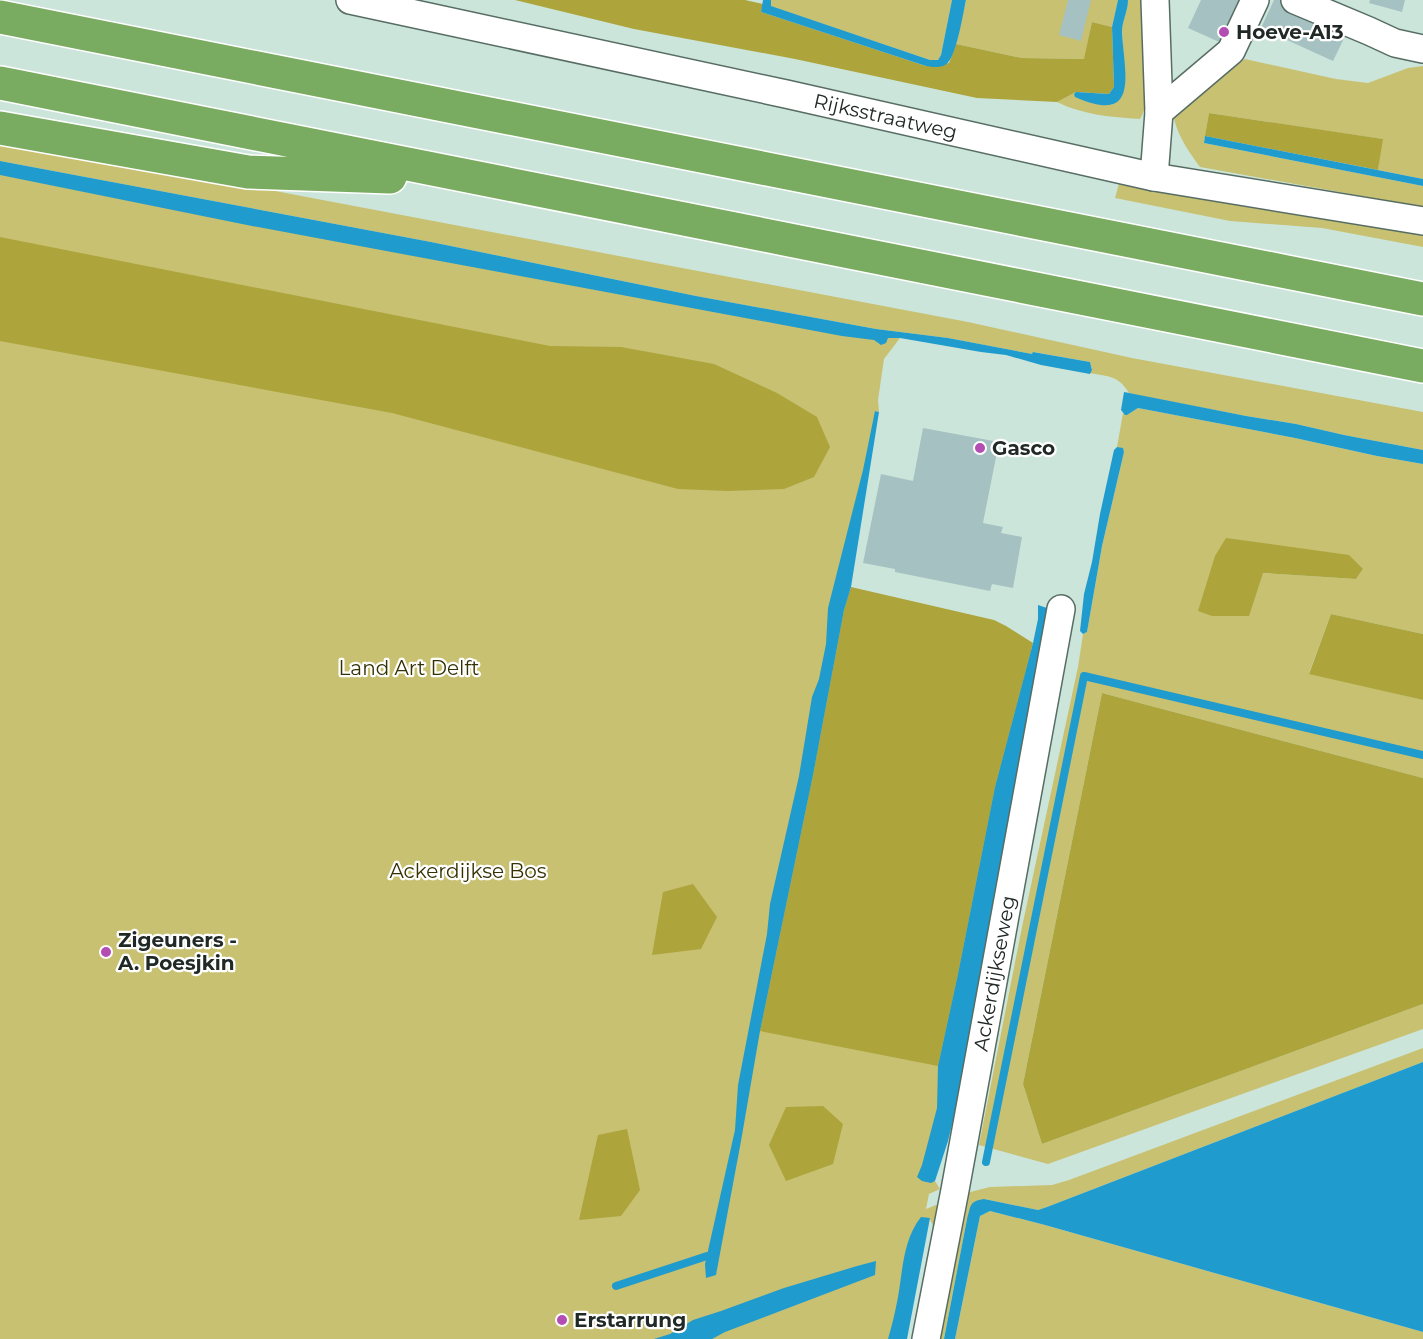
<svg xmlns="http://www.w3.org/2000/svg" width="1423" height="1339" viewBox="0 0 1423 1339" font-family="Montserrat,sans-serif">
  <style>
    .green { fill: #c8c172; fill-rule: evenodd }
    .forest { fill: #ada43b }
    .water { fill: #1f9bcd }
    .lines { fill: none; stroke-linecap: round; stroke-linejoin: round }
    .stream { stroke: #1f9bcd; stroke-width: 8 }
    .building { fill: #a6c1c2 }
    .minor-casing { stroke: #576d64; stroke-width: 30 }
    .highway-casing { stroke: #fff; stroke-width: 36 }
    .minor { stroke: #fff; stroke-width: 27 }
    .highway { stroke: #79ac60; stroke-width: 33 }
    .poi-dot { fill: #b34db2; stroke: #fff; stroke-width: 2 }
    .labels { text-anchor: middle; stroke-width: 4.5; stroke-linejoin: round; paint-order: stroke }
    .poi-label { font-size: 20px; font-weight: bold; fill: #202925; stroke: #fff; text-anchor: start }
    .street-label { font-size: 20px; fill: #202925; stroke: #fff }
    .park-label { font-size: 20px; fill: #353103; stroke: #fff }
  </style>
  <rect width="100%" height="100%" fill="#cce5da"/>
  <path class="green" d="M 771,0 L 952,0 L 941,55 L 938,60 L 930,60 L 770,6 Z
    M 966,0 L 1118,0 L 1112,27 L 1092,22 L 1085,59 L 1022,58 L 956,44 Z
    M 1128,0 L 1146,0 L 1145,109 L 1140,119 C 1111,117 1083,115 1057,102 L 1076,92 L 1074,94 L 1112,105 L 1123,52 L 1122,28 Z
    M 1245,59 L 1336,79 L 1368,83 L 1408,68 L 1423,66 L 1423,179 L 1378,170 L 1382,139 L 1209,113 L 1204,143 L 1423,186 L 1423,207 L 1200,167 C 1189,152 1179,138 1174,119 L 1183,105 Z
    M 0,139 L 968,322 L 1132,358 L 1423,412 L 1423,450 L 1344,435 L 1296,424 L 1246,416 L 1141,396 L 1129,393 C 1118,375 1109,377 1090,373 L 1092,369 L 1090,362 L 1034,352 L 1032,354 L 948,338 L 876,329 L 696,296 L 431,242 L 0,161 Z
    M 0,170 L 887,338 L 900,338 L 884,359 L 878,400 L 879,412 L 876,411 L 841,590 L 1037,652 L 932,1182 L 935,1181 L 940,1189 L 929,1194 L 926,1209 L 946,1201 L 929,1254 L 933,1226 L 930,1219 L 925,1218 L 900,1339 L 0,1339 Z
    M 1120,180 L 1423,234 L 1423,247 L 1322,228 L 1230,221 L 1115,198 Z
    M 1138,408 L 1295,438 L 1377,456 L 1423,464 L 1423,634 L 1331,614 L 1309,673 L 1423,700 L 1423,778 L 1102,693 L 1023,1084 L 1042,1144 L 1423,1004 L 1423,1029 L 1048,1164 L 979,1145 L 1022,927 L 1078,667 L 1083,634 L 1087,632 L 1102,546 L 1124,452 L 1123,449 L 1117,447 L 1123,413 L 1127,415 ZM 1363,569 L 1356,579 L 1262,573 Z
    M 1423,1048 L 1423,1062 L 1047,1207 L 1038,1210 L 984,1199 L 967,1219 L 944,1339 L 934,1339 L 962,1194 L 990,1187 L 1052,1185 L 1069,1180 Z
    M 990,1211 L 1045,1225 L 1423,1332 L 1423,1339 L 955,1339 L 980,1216 Z"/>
  <path class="forest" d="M 515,0 L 745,0 L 763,4 L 761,12 L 926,66 L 949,63 L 956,44 L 1022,58 L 1084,59 L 1092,22 L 1112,27 L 1114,87 L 1109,94 L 1076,92 L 1057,102 L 977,98 L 795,59 L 634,29 Z
    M 1209,113 L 1383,139 L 1378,170 L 1205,136 Z
    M 0,237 L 550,346 L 621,347 L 714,364 L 777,393 L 817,417 L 830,447 L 814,477 L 784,489 L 728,491 L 678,489 L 392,413 L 0,341 Z
    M 1226,538 L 1349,555 L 1363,569 L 1356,579 L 1263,573 L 1249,616 L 1212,616 L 1198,611 L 1215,556 Z
    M 851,587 L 994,620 L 1006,626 L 1033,643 L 995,787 L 958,974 L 938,1066 L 760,1031 L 813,775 L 844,610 Z
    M 1331,614 L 1423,634 L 1423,700 L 1309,674 Z
    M 1102,693 L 1423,778 L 1423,1004 L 1042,1144 L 1023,1084 Z
    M 693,884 L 717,917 L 701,949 L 652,955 L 663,892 Z
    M 823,1106 L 843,1124 L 833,1164 L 786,1181 L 769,1145 L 786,1107 Z
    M 627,1129 L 640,1190 L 621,1216 L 579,1220 L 598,1135 Z"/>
  <path class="water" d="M 763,0 L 771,0 L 771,6 L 930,60 L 938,60 L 941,55 L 952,0 L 966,0 C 963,13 956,60 945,65 C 939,68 933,67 926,66 L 761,12 Z
    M 1118,0 L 1128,0 C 1128,11 1122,21 1122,32 C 1124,73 1141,126 1075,97 L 1074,94 L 1076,92 L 1109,94 L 1114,87 L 1112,27 Z
    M 1205,136 L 1423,179 L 1423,186 L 1204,143 Z
    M 0,161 L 431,242 L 696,296 L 876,329 L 948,338 L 1032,354 L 1033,352 L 1090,362 L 1092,370 L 1090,374 L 1041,365 L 1006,355 L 981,352 L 900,338 L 888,338 L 886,343 L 881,345 L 874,340 L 842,336 L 252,226 L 0,175 Z
    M 1124,392 L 1246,416 L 1296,424 L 1344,435 L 1423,450 L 1423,464 L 1377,456 L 1295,438 L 1138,408 L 1127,415 L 1125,415 L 1121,410 Z
    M 875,411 L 879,412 L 851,587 L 844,610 L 813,775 L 760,1031 L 741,1141 L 716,1275 L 706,1278 L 705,1264 L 735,1130 L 738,1085 L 767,934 L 770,904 L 799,776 L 812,697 L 819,679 L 826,644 L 828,608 L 863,470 Z
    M 1117,447 L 1123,448 L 1124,452 L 1102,546 L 1087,632 L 1083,634 L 1080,631 L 1084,594 L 1092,562 L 1100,514 L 1114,450 Z
    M 1038,605 L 1047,608 L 1048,612 L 963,1080 L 948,1141 L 935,1181 L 931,1183 L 922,1181 L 917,1177 L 922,1165 L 937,1108 L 938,1066 L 958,974 L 995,787 L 1033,643 L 1038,619 Z
    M 1423,1062 L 1423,1332 L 1045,1225 L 990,1211 L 980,1216 L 955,1339 L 944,1339 L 967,1219 C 971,1206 969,1201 984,1199 L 1038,1210 L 1047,1207 Z
    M 921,1217 L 930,1218 L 907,1339 L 888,1339 C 891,1328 894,1318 896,1307 C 903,1277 901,1242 921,1217 Z
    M 876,1261 L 875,1275 L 725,1332 L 712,1339 L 654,1339 L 670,1334 L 693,1320 L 721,1311 L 784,1288 L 857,1266 Z"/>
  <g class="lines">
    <path class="stream" d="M 986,1162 L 1084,676 L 1423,755
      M 616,1286 L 707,1256"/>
  </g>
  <path class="building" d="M 1068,0 L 1091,0 L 1081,41 L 1059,35 Z
    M 1201,0 L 1246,0 L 1226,45 L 1188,28 Z
    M 1274,0 L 1281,0 L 1348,30 L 1333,61 L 1261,28 Z
    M 1370,0 L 1405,0 L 1402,12 L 1369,3 Z
    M 923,428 L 999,442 L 983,523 L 1003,527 L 1001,533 L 1022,537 L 1013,588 L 992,584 L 990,591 L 895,572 L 895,569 L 863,563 L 881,474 L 913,481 Z"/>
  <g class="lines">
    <g class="minor-casing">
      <g id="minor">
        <path id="s1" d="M 350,0 L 786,94 L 1154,177 L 1423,221"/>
        <path d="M 1295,0 L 1369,31 L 1395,43 L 1423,49"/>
        <path d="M 1159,112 L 1231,51 L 1255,0"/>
        <path d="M 1154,177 L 1159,112 L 1155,0"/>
        <path id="s2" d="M 926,1339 L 955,1190 L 1061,609"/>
      </g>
    </g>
    <g class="highway-casing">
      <path id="highway" d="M 0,17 L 1423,299
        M 0,83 L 1423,366
        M 0,128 L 248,172 L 390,177"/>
    </g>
    <use href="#minor" class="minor"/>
    <use href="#highway" class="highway"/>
  </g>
  <g class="poi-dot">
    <circle cx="1224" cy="32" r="6"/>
    <circle cx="980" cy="448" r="6"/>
    <circle cx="106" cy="952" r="6"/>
    <circle cx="562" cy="1320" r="6"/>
  </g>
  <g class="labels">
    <g class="poi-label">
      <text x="1236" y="39">Hoeve-A13</text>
      <text x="992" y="455">Gasco</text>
      <text x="118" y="947">Zigeuners -<tspan x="118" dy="23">A. Poesjkin</tspan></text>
      <text x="574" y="1327">Erstarrung</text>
    </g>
    <g class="street-label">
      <text dy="7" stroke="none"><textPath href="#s1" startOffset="548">Rijksstraatweg</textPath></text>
      <text dy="7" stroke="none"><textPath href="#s2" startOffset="372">Ackerdijkseweg</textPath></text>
    </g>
    <g class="park-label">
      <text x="409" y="675">Land Art Delft</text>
      <text x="468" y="878">Ackerdijkse Bos</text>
    </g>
  </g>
</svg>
